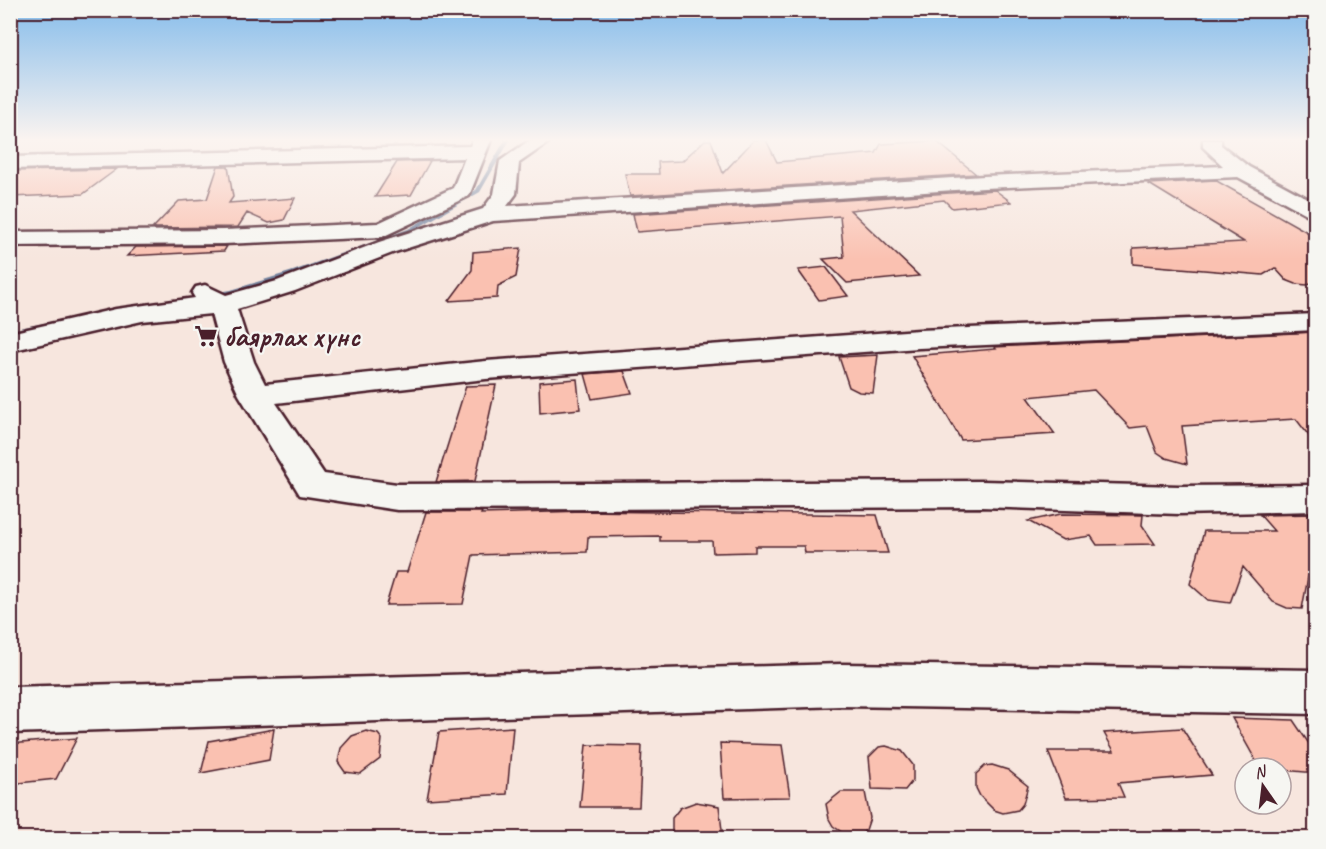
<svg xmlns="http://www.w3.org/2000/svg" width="1326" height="849" viewBox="0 0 1326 849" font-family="Caveat,sans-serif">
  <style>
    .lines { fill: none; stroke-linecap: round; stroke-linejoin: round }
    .stream { fill: #7585a1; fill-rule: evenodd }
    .building { fill: #fac1b1; stroke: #4a1f2b; stroke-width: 1.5 }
    .minor-casing { stroke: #4a1f2b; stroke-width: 5 }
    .minor { fill: #f6f6f2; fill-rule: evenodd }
    .labels { text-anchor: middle; stroke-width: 4.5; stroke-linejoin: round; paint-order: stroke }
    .poi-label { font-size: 30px; font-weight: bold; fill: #4a1f2b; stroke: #f6f6f2; text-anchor: start }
  </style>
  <rect width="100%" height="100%" fill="#f7e6de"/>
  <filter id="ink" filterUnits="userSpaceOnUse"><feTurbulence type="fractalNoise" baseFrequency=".0167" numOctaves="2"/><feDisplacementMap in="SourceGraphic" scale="12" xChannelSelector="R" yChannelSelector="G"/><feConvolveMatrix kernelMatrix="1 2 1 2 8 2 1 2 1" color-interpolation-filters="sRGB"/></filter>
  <g filter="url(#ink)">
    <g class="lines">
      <path class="stream" d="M 505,140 L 510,140 L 480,192 L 412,231 L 297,273 L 235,294 L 213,297 L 209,295 L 213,293 L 231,290 L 293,271 L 408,229 L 476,190 Z
        M 107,310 L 110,310 L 110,314 L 10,334 L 10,330 Z"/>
    </g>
    <path class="building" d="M 705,140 L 711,140 L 723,173 L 754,140 L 766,140 L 777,162 L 876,153 L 881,144 L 936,141 L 976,174 L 630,196 L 625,174 L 659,174 L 658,162 L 682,161 Z
      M 430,161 L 411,195 L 375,197 L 397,162 Z
      M 218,166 L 228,166 L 233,197 L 229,203 L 295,198 L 284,220 L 269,223 L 247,213 L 238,227 L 153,228 L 179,201 L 207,199 Z
      M 117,169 L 83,194 L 10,197 L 10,171 Z
      M 1215,180 L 1316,237 L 1316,280 L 1307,285 L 1296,284 L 1286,280 L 1275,268 L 1263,275 L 1133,264 L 1133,248 L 1244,242 L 1149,184 Z
      M 995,190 L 1011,202 L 952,208 L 944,200 L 850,210 L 919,276 L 847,283 L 823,259 L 844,257 L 840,216 L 637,232 L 633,214 Z
      M 227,246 L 224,251 L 127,256 L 136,247 Z
      M 521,248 L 516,277 L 498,286 L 497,298 L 449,301 L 472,270 L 473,252 Z
      M 826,267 L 848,296 L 819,300 L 798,270 Z
      M 1316,332 L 1316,445 L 1296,419 L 1182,426 L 1187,464 L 1166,458 L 1157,452 L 1147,426 L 1130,428 L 1094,390 L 1028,397 L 1055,434 L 961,440 L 912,356 L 996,349 L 994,347 Z
      M 878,355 L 873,393 L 859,392 L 849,387 L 839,357 Z
      M 624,371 L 632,393 L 592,399 L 585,374 Z
      M 577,379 L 580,409 L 540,413 L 539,382 Z
      M 496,385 L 475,481 L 436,482 L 466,386 Z
      M 583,511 L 877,515 L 888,553 L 805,553 L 804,546 L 755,546 L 755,552 L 713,553 L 712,541 L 660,541 L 660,536 L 588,537 L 587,552 L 473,555 L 463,604 L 386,605 L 396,572 L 407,572 L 426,512 L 482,512 L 481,514 Z
      M 1061,514 L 1143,515 L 1142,525 L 1155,544 L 1097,545 L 1091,536 L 1063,540 L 1028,521 Z
      M 1316,514 L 1316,578 L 1308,577 L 1302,609 L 1287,608 L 1273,602 L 1243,567 L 1230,603 L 1208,600 L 1190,584 L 1204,531 L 1274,531 L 1260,515 Z
      M 1232,718 L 1293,720 L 1316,754 L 1316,773 L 1260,768 Z
      M 513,727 L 507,794 L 427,799 L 439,732 Z
      M 1182,728 L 1212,775 L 1118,783 L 1124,797 L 1066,798 L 1048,751 L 1114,751 L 1104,733 Z
      M 274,729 L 269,760 L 201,773 L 209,741 Z
      M 366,731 L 378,734 L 382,739 L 380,759 L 360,774 L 345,772 L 338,762 L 341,748 L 352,736 Z
      M 77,738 L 56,779 L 10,784 L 10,744 Z
      M 720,743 L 782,745 L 790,797 L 724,798 Z
      M 586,745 L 642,746 L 639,807 L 580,807 Z
      M 886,746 L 902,751 L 913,765 L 913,780 L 905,790 L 872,789 L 869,757 L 879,747 Z
      M 992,765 L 1008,770 L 1028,786 L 1023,804 L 1018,810 L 1003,813 L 994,810 L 980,796 L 976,788 L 976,774 L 985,766 Z
      M 841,792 L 865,792 L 870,818 L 866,830 L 861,834 L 846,835 L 833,826 L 829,819 L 826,804 Z
      M 696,802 L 719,806 L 723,838 L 672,838 L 672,818 L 680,808 Z"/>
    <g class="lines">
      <g class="minor-casing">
        <path id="minor" d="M 473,140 L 491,140 L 469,196 L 382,237 L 224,244 L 10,246 L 10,232 L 224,230 L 378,223 L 453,188 L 465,158 L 10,169 L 10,157 L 470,146 Z
          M 530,140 L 552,140 L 519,163 L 516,194 L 507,206 L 984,176 L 1223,166 L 1203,147 L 1203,140 L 1221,140 L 1221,145 L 1249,167 L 1316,203 L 1316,219 L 1238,177 L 984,188 L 493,221 L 395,252 L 295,291 L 237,309 L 254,362 L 265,384 L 486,361 L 919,330 L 1316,314 L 1316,330 L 919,348 L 486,379 L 276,403 L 324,474 L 397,484 L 981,481 L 1179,486 L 1316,485 L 1316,511 L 1179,514 L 981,507 L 397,510 L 300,495 L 239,395 L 224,362 L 211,314 L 142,321 L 10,351 L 10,333 L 116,309 L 195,298 L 192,293 L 196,287 L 205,285 L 226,295 L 277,281 L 379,242 L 483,209 L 494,194 L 500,161 Z
          M 841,664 L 1316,670 L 1316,714 L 841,706 L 10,733 L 10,687 Z"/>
      </g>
      <use href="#minor" class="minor"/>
    </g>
  </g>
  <linearGradient id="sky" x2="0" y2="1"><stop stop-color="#85bceb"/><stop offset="0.54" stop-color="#fbf4f0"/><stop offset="1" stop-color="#fbf4f0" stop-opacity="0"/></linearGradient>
  <rect width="1326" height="259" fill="url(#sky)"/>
  <defs>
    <g id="supermarket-bare" transform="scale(1.8)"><path d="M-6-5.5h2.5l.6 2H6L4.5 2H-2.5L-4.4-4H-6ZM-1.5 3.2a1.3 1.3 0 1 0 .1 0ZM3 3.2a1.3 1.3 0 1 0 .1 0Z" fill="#4a1f2b" stroke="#f6f6f2" stroke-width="2.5" paint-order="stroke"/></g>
  </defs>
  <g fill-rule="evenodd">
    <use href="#supermarket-bare" x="206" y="336"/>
  </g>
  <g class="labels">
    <g class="poi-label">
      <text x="224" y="346">баярлах хүнс</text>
    </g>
  </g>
  <rect width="1326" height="849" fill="none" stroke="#f6f6f2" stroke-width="36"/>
  <rect x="18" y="18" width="1290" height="813" fill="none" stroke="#4a1f2b" stroke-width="2" filter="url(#ink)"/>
  <g transform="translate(1263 786) rotate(346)"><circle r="28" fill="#f6f6f2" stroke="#b1a0a2" stroke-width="1.5"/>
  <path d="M0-4.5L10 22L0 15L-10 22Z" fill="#4a1f2b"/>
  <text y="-9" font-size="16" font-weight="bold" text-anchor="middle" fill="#4a1f2b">N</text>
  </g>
</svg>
